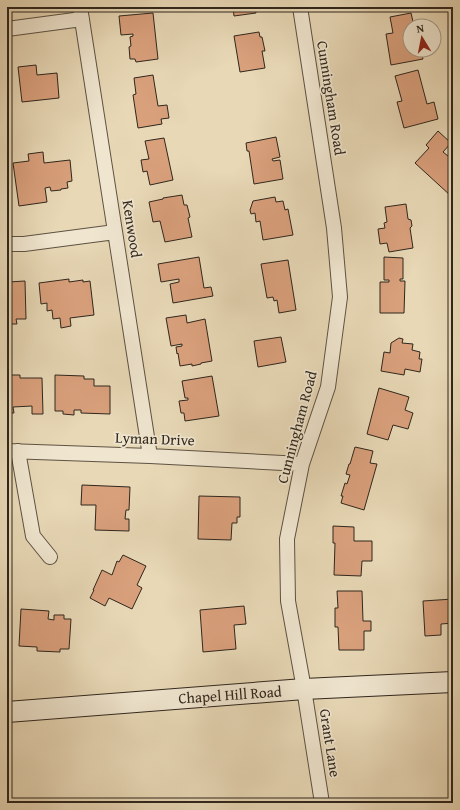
<svg xmlns="http://www.w3.org/2000/svg" width="460" height="810" viewBox="0 0 460 810" font-family="'Gentium Book Plus',serif">
  <style>
    .building { fill: #d9a07c; stroke: #2f261d }
    .lines { fill: none; stroke-linecap: round; stroke-linejoin: round }
    .street-casing { stroke: #5d5243; stroke-width: 16 }
    .secondary-casing { stroke: #2f261d; stroke-width: 22 }
    .street { stroke: #f0e6d0; stroke-width: 14 }
    .secondary { stroke: #f0e6d0; stroke-width: 20 }
    .labels { text-anchor: middle; stroke-width: 3.5; stroke-linejoin: round; paint-order: stroke }
    .street-label { font-size: 15px; fill: #2f261d; stroke: #f0e6d0 }
  </style>
  <rect width="100%" height="100%" fill="#e8d8b6"/>
  <filter id="stains"><feTurbulence type="fractalNoise" baseFrequency=".005" numOctaves="4"/><feColorMatrix values="0 0 0 0 .2 0 0 0 0 .09 0 0 0 0 .02 0 0 0 .5 -.17"/></filter>
  <radialGradient id="worn" r=".72"><stop offset=".6" stop-color="#630" stop-opacity="0"/><stop offset="1" stop-color="#630" stop-opacity=".3"/></radialGradient>
  <path class="building" d="M 233,7 L 255,7 L 256,13 L 234,16 Z
    M 153,13 L 158,59 L 136,62 L 135,59 L 130,59 L 129,47 L 131,46 L 130,37 L 133,36 L 133,34 L 121,35 L 119,16 Z
    M 411,13 L 414,26 L 410,26 L 410,50 L 421,50 L 423,59 L 391,65 L 386,34 L 393,33 L 390,17 Z
    M 259,32 L 260,37 L 262,37 L 265,51 L 262,51 L 265,68 L 240,72 L 234,36 Z
    M 36,65 L 37,75 L 57,73 L 59,98 L 22,102 L 18,67 Z
    M 418,70 L 427,104 L 434,102 L 438,119 L 404,128 L 397,102 L 402,101 L 395,76 Z
    M 153,75 L 158,106 L 167,105 L 169,118 L 161,119 L 162,124 L 138,128 L 133,95 L 136,94 L 134,78 Z
    M 438,131 L 451,143 L 443,152 L 453,160 L 453,194 L 451,196 L 415,163 L 429,148 L 426,145 Z
    M 276,137 L 280,157 L 272,159 L 273,161 L 280,160 L 283,179 L 254,184 L 249,151 L 247,151 L 246,143 Z
    M 164,138 L 173,180 L 150,185 L 147,171 L 143,172 L 141,160 L 149,159 L 145,141 Z
    M 43,152 L 44,163 L 70,160 L 72,181 L 67,182 L 68,188 L 61,189 L 61,190 L 51,191 L 50,187 L 45,188 L 47,202 L 19,206 L 13,163 L 29,161 L 28,154 Z
    M 182,195 L 184,205 L 187,205 L 190,217 L 188,218 L 192,237 L 165,242 L 160,221 L 153,222 L 149,202 L 163,199 L 163,198 Z
    M 275,197 L 276,202 L 283,201 L 285,210 L 288,209 L 293,235 L 263,240 L 260,221 L 256,222 L 255,213 L 251,214 L 250,210 L 253,201 Z
    M 406,204 L 408,219 L 411,220 L 412,226 L 410,228 L 413,248 L 389,252 L 387,243 L 380,244 L 378,229 L 385,228 L 384,223 L 387,222 L 385,207 Z
    M 199,257 L 204,288 L 211,287 L 213,296 L 173,303 L 170,284 L 179,282 L 179,279 L 161,282 L 158,264 Z
    M 384,257 L 403,258 L 403,279 L 400,279 L 400,281 L 405,281 L 404,313 L 380,313 L 380,282 L 389,282 L 389,280 L 384,280 Z
    M 288,260 L 296,310 L 279,313 L 277,300 L 274,301 L 273,297 L 267,298 L 261,264 Z
    M 69,279 L 69,282 L 83,280 L 83,282 L 90,281 L 94,315 L 70,318 L 71,326 L 61,328 L 60,318 L 53,319 L 52,310 L 47,311 L 47,303 L 41,304 L 39,283 Z
    M 25,281 L 26,319 L 16,319 L 17,324 L 7,324 L 8,282 Z
    M 186,315 L 187,323 L 205,319 L 212,361 L 201,363 L 201,364 L 192,366 L 192,364 L 180,366 L 178,353 L 177,354 L 176,347 L 182,346 L 182,344 L 171,346 L 166,318 Z
    M 281,337 L 286,362 L 258,367 L 254,341 Z
    M 399,338 L 403,339 L 402,343 L 413,344 L 412,350 L 420,352 L 419,359 L 422,359 L 420,372 L 405,369 L 404,375 L 381,371 L 384,352 L 390,353 L 391,343 Z
    M 7,375 L 20,375 L 20,378 L 42,378 L 43,414 L 32,414 L 32,406 L 13,407 L 14,413 L 7,413 Z
    M 55,375 L 84,376 L 84,379 L 94,379 L 94,386 L 110,386 L 110,414 L 81,413 L 81,410 L 74,410 L 74,415 L 63,414 L 63,411 L 55,411 Z
    M 212,376 L 219,416 L 185,421 L 184,413 L 181,413 L 179,401 L 188,400 L 188,398 L 185,398 L 182,381 Z
    M 379,388 L 409,397 L 405,410 L 413,413 L 408,429 L 393,425 L 388,440 L 367,434 Z
    M 355,447 L 373,451 L 370,463 L 377,464 L 364,510 L 341,503 L 343,496 L 341,496 L 345,483 L 347,484 L 350,475 L 346,474 L 349,464 L 350,464 Z
    M 82,485 L 130,487 L 129,510 L 126,510 L 125,519 L 129,519 L 129,531 L 95,530 L 96,505 L 81,505 Z
    M 199,496 L 240,497 L 240,517 L 237,517 L 237,523 L 232,523 L 231,540 L 198,539 Z
    M 333,526 L 354,527 L 354,541 L 372,541 L 372,561 L 362,561 L 361,576 L 334,575 L 335,543 L 333,543 Z
    M 123,555 L 146,566 L 137,585 L 142,588 L 132,609 L 109,598 L 105,606 L 90,598 L 94,590 L 93,590 L 102,570 L 112,575 L 117,561 L 119,562 Z
    M 337,591 L 362,591 L 363,621 L 371,621 L 371,631 L 364,631 L 364,650 L 339,650 L 338,627 L 335,627 L 335,608 L 338,608 Z
    M 453,599 L 453,623 L 441,624 L 441,635 L 425,636 L 423,601 Z
    M 244,606 L 246,624 L 234,625 L 236,649 L 203,652 L 200,610 Z
    M 21,609 L 49,611 L 48,619 L 54,620 L 54,615 L 64,615 L 64,619 L 71,619 L 69,649 L 60,649 L 60,652 L 37,651 L 37,647 L 19,646 Z"/>
  <g class="lines">
    <g class="street-casing">
      <path id="street" d="M 80,7 L 150,456
        M 300,7 L 334,228 L 340,297 L 328,387 L 302,464 L 287,539 L 288,601 L 304,689 L 322,803
        M 7,29 L 82,19
        M 7,244 L 24,244 L 115,232
        M 7,451 L 150,456 L 302,464
        M 18,451 L 33,536 L 50,557"/>
    </g>
    <g class="secondary-casing">
      <path id="secondary" d="M 7,712 L 304,689 L 453,682"/>
    </g>
    <use href="#street" class="street"/>
    <use href="#secondary" class="secondary"/>
  </g>
  <g class="labels">
    <g class="street-label">
      <text transform="translate(331 98) rotate(81)" y="5">Cunningham Road</text>
      <text transform="translate(132 229) rotate(81)" y="5">Kenwood</text>
      <text transform="translate(297 427) rotate(-75)" y="5">Cunningham Road</text>
      <text transform="translate(155 439) rotate(2)" y="5">Lyman Drive</text>
      <text transform="translate(230 695) rotate(-4)" y="5">Chapel Hill Road</text>
      <text transform="translate(330 743) rotate(81)" y="5">Grant Lane</text>
    </g>
  </g>
  <rect width="460" height="810" fill="none" stroke="#e8d8b6" stroke-width="24"/>
  <rect x="8" y="8" width="444" height="794" fill="none" stroke="#2f261d" stroke-width="2"/>
  <rect x="12" y="12" width="436" height="786" fill="none" stroke="#2f261d"/>
  <g transform="translate(422 38) rotate(350)"><circle r="19" fill="#f0e6d0" stroke="#a39988"/>
  <path d="M0-3L7 15L0 10L-7 15Z" fill="#8f2418"/>
  <text y="-6" font-size="11" font-weight="bold" text-anchor="middle" fill="#2f261d">N</text>
  </g>
  <rect width="100%" height="100%" filter="url(#stains)"/>
  <rect width="100%" height="100%" fill="url(#worn)"/>
</svg>
